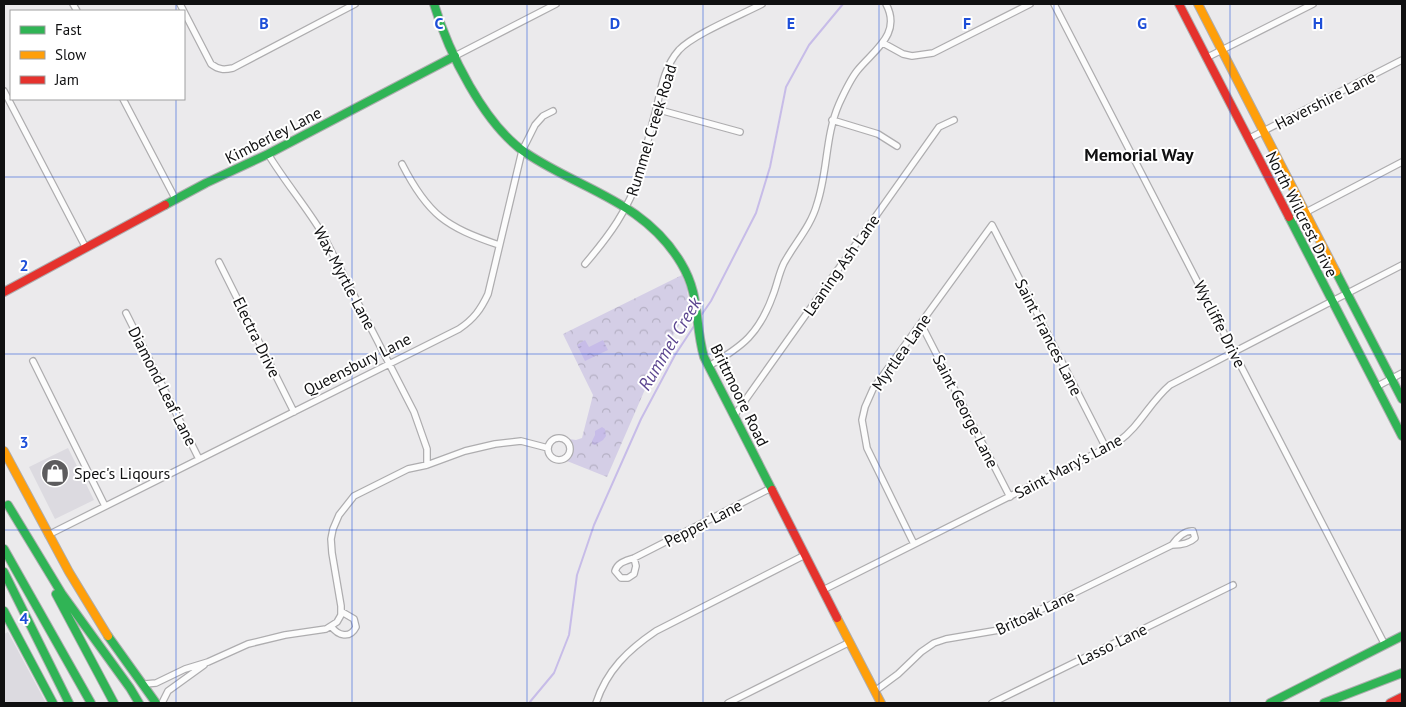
<svg xmlns="http://www.w3.org/2000/svg" width="1406" height="707" viewBox="0 0 1406 707" font-family="'PT Sans',sans-serif">
  <style>
    .built { fill: #dcdae0 }
    .park { fill: url(#park-crowns) }
    .water { fill: url(#water-ripples) }
    .lines { fill: none; stroke-linecap: round; stroke-linejoin: round }
    .stream { stroke: #c7bce8; stroke-width: 2 }
    .street-casing { stroke: #aeadaf; stroke-width: 8 }
    .fast-casing { stroke: #aeadaf; stroke-width: 10 }
    .slow-casing { stroke: #aeadaf; stroke-width: 10 }
    .jam-casing { stroke: #aeadaf; stroke-width: 10 }
    .street { stroke: #fcfcfc; stroke-width: 5.5 }
    .fast { stroke: #30b455; stroke-width: 8 }
    .slow { stroke: #ff9f0a; stroke-width: 8 }
    .jam { stroke: #e5322d; stroke-width: 8 }
    .grid { fill: none; stroke: #1d4ed8; stroke-width: 1; stroke-opacity: 0.55 }
    .labels { text-anchor: middle; stroke-width: 4; stroke-linejoin: round; paint-order: stroke }
    .street-label { font-size: 16px; fill: #101011; stroke: #fff }
    .poi-label { font-size: 16px; fill: #101011; stroke: #fff; text-anchor: start }
    .neighbourhood-label { font-size: 18px; font-weight: bold; fill: #101011; stroke: #fff }
    .water-label { font-size: 18px; font-style: italic; fill: #5c4690; stroke: #fff }
    .grid-label { font-size: 16px; text-anchor: middle; font-weight: bold; fill: #1d4ed8; stroke: #fff; stroke-width: 4; stroke-linejoin: round; paint-order: stroke }
  </style>
  <defs>
    <pattern id="park-crowns" width="20" height="18" patternUnits="userSpaceOnUse" patternTransform="scale(1.25)"><rect width="20" height="18" fill="#d4cee6"/><path d="M2 6a3 3 0 1 1 6 0M12 15a3 3 0 1 1 6 0" fill="none" stroke="#b5b0c4"/></pattern>
    <pattern id="water-ripples" width="26" height="14" patternUnits="userSpaceOnUse" patternTransform="scale(1.25)"><rect width="26" height="14" fill="#c7bce8"/><path d="M2 4q2-2 4 0t4 0M15 11q2-2 4 0t4 0" fill="none" stroke="#aaa1c6"/></pattern>
  </defs>
  <rect width="100%" height="100%" fill="#ebeaec"/>
  <path class="built" d="M 68,448 L 94,500 L 55,519 L 29,467 Z
    M 8,632 L 46,703 L 4,703 L 4,634 Z"/>
  <path class="park" d="M 682,275 L 687,288 L 689,309 L 656,364 L 607,477 L 567,461 L 573,451 L 569,439 L 576,440 L 582,438 L 593,395 L 563,334 Z"/>
  <path class="water" d="M 585,340 L 589,347 L 603,340 L 608,350 L 585,361 L 577,345 Z
    M 602,427 L 605,429 L 606,436 L 603,440 L 595,445 L 592,444 L 592,441 L 595,435 L 595,431 Z"/>
  <g class="lines">
    <path class="stream" d="M 700,317 L 711,301 L 756,213 L 770,167 L 786,87 L 809,45 L 843,4
      M 529,703 L 554,673 L 569,635 L 577,575 L 594,525 L 641,419 L 675,355 L 696,323"/>
    <g class="street-casing">
      <path id="street" d="M 73,4 L 77,11
        M 180,4 L 211,64 C 219,70 224,70 233,68 L 355,4
        M 1054,4 L 1385,645
        M 883,43 L 903,54 L 912,56 L 933,53 L 1030,4
        M 455,56 L 556,4
        M 1206,58 L 1313,4
        M 4,91 L 86,248
        M 123,99 L 176,200
        M 656,109 L 740,132
        M 832,120 L 878,134 L 897,146
        M 1248,139 L 1402,60
        M 268,154 C 285,182 305,205 322,233 L 414,412 L 427,449 L 427,465
        M 402,164 C 428,215 446,227 499,245
        M 1291,220 L 1402,162
        M 219,262 L 294,412
        M 585,264 C 609,236 629,209 640,173 C 645,152 650,131 656,110 C 661,89 664,67 679,50 C 694,34 741,15 762,4
        M 126,313 L 199,459
        M 921,324 L 1010,497
        M 33,361 L 105,506
        M 709,366 C 743,346 759,334 773,295 C 777,285 779,273 784,263 C 795,243 811,226 817,204 C 828,171 825,136 839,104 C 844,93 850,80 857,71 C 874,50 902,34 886,4
        M 1376,387 L 1402,373
        M 734,416 L 939,127 L 954,120
        M548 449a11 11 0 1 1 22 0a11 11 0 1 1-22 0Z
        M 48,535 L 459,329 C 474,319 481,309 488,294 L 522,151 L 535,125 L 543,116 L 553,111
        M 914,544 L 867,448 L 862,420 L 865,407 L 873,389 L 992,225 L 1106,448
        M 634,558 L 636,566 L 634,574 L 628,578 L 621,578 L 615,571 C 618,562 626,561 634,558 L 771,488
        M 823,590 L 1118,442 C 1141,425 1149,403 1170,385 L 1402,265
        M 331,626 C 338,636 350,639 356,627 L 354,619 L 342,612
        M 145,684 L 156,683 L 185,669 L 208,662 L 248,644 L 285,635 L 326,629 L 337,622 L 341,615 L 341,606 L 332,553 L 331,539 L 333,529 L 339,515 L 354,496 L 408,469 L 427,465 L 465,451 L 495,444 L 521,441 L 548,448
        M 875,691 L 898,674 L 921,652 L 934,643 L 946,639 L 999,630 L 1172,545 C 1180,545 1189,544 1195,538 L 1193,531 C 1184,530 1177,538 1172,545
        M 162,703 L 168,691 L 204,665
        M 596,703 C 607,670 628,650 656,631 L 805,555
        M 728,703 L 850,642
        M 992,703 L 1233,585"/>
    </g>
    <g class="fast-casing">
      <path id="fast" d="M 434,4 C 448,51 484,125 526,153 C 581,190 644,201 681,263 C 701,296 694,322 704,357 L 772,490
        M 165,205 L 206,183 L 268,154 L 455,56
        M 1289,217 L 1402,436
        M 1336,272 L 1402,399
        M 8,505 L 62,594 L 130,688 L 139,703
        M 4,549 L 91,703
        M 4,572 L 69,703
        M 56,594 L 114,703
        M 4,611 L 53,703
        M 108,636 L 156,703
        M 1270,703 L 1402,636
        M 1324,703 L 1402,673"/>
    </g>
    <g class="slow-casing">
      <path id="slow" d="M 1198,4 L 1336,272
        M 4,451 L 69,572 L 108,636
        M 837,618 L 881,703"/>
    </g>
    <g class="jam-casing">
      <path id="jam" d="M 1179,4 L 1289,217
        M 4,292 L 165,205
        M 772,490 L 837,618
        M 1390,703 L 1402,697"/>
    </g>
    <use href="#street" class="street"/>
    <use href="#fast" class="fast"/>
    <use href="#slow" class="slow"/>
    <use href="#jam" class="jam"/>
  </g>
  <path class="grid" d="M 176,4 L 176,11M 352,4 L 352,703M 527,4 L 527,703M 703,4 L 703,703M 879,4 L 879,703M 1054,4 L 1054,703M 1230,4 L 1230,703M 176,99 L 176,703M 4,177 L 1402,177M 4,354 L 1402,354M 4,530 L 1402,530"/>
  <defs>
    <g id="shop-disc" transform="scale(1.4375)"><circle r="9.5" fill="#5d5c5e" stroke="#fff"/><path d="M-5-2.5h2.3a2.7 3.5 0 0 1 5.4 0H5L5.5 6h-11ZM-1.5-2.5h3a1.5 2.3 0 0 0-3 0Z" fill="#fff"/></g>
  </defs>
  <g fill-rule="evenodd">
    <use href="#shop-disc" x="55" y="473"/>
  </g>
  <g class="labels">
    <g class="street-label">
      <text transform="translate(1325 100) rotate(-27)" y="6">Havershire Lane</text>
      <text transform="translate(651 130) rotate(-73)" y="6">Rummel Creek Road</text>
      <text transform="translate(273 135) rotate(-27)" y="6">Kimberley Lane</text>
      <text transform="translate(1302 214) rotate(63)" y="6">North Wilcrest Drive</text>
      <text transform="translate(841 265) rotate(-55)" y="6">Leaning Ash Lane</text>
      <text transform="translate(345 278) rotate(62)" y="6">Wax Myrtle Lane</text>
      <text transform="translate(1220 324) rotate(63)" y="6">Wycliffe Drive</text>
      <text transform="translate(257 337) rotate(64)" y="6">Electra Drive</text>
      <text transform="translate(1049 337) rotate(63)" y="6">Saint Frances Lane</text>
      <text transform="translate(901 352) rotate(-55)" y="6">Myrtlea Lane</text>
      <text transform="translate(357 364) rotate(-27)" y="6">Queensbury Lane</text>
      <text transform="translate(163 386) rotate(63)" y="6">Diamond Leaf Lane</text>
      <text transform="translate(740 395) rotate(64)" y="6">Brittmoore Road</text>
      <text transform="translate(966 411) rotate(63)" y="6">Saint George Lane</text>
      <text transform="translate(1068 466) rotate(-28)" y="6">Saint Mary's Lane</text>
      <text transform="translate(703 523) rotate(-27)" y="6">Pepper Lane</text>
      <text transform="translate(1035 612) rotate(-25)" y="6">Britoak Lane</text>
      <text transform="translate(1112 644) rotate(-26)" y="6">Lasso Lane</text>
    </g>
    <g class="poi-label">
      <text x="74" y="479">Spec's Liqours</text>
    </g>
    <g class="neighbourhood-label">
      <text x="1139" y="161">Memorial Way</text>
    </g>
    <g class="water-label">
      <text transform="translate(670 344) rotate(-59)" y="6">Rummel Creek</text>
    </g>
  </g>
  <g class="grid-label">
    <text x="264" y="29">B</text>
    <text x="439" y="29">C</text>
    <text x="615" y="29">D</text>
    <text x="791" y="29">E</text>
    <text x="967" y="29">F</text>
    <text x="1142" y="29">G</text>
    <text x="1318" y="29">H</text>
    <text x="24" y="271">2</text>
    <text x="24" y="448">3</text>
    <text x="24" y="624">4</text>
  </g>
  <rect width="1406" height="707" fill="none" stroke="#101011" stroke-width="10"/>
  <rect x="10" y="10" width="175" height="90" fill="#ffffff" stroke="#9f9fa0"/>
  <rect x="20" y="26" width="25" height="8" fill="#30b455" stroke="#9f9fa0"/>
  <text x="55" y="35" font-size="15" fill="#101011">Fast</text>
  <rect x="20" y="51" width="25" height="8" fill="#ff9f0a" stroke="#9f9fa0"/>
  <text x="55" y="60" font-size="15" fill="#101011">Slow</text>
  <rect x="20" y="76" width="25" height="8" fill="#e5322d" stroke="#9f9fa0"/>
  <text x="55" y="85" font-size="15" fill="#101011">Jam</text>
</svg>
